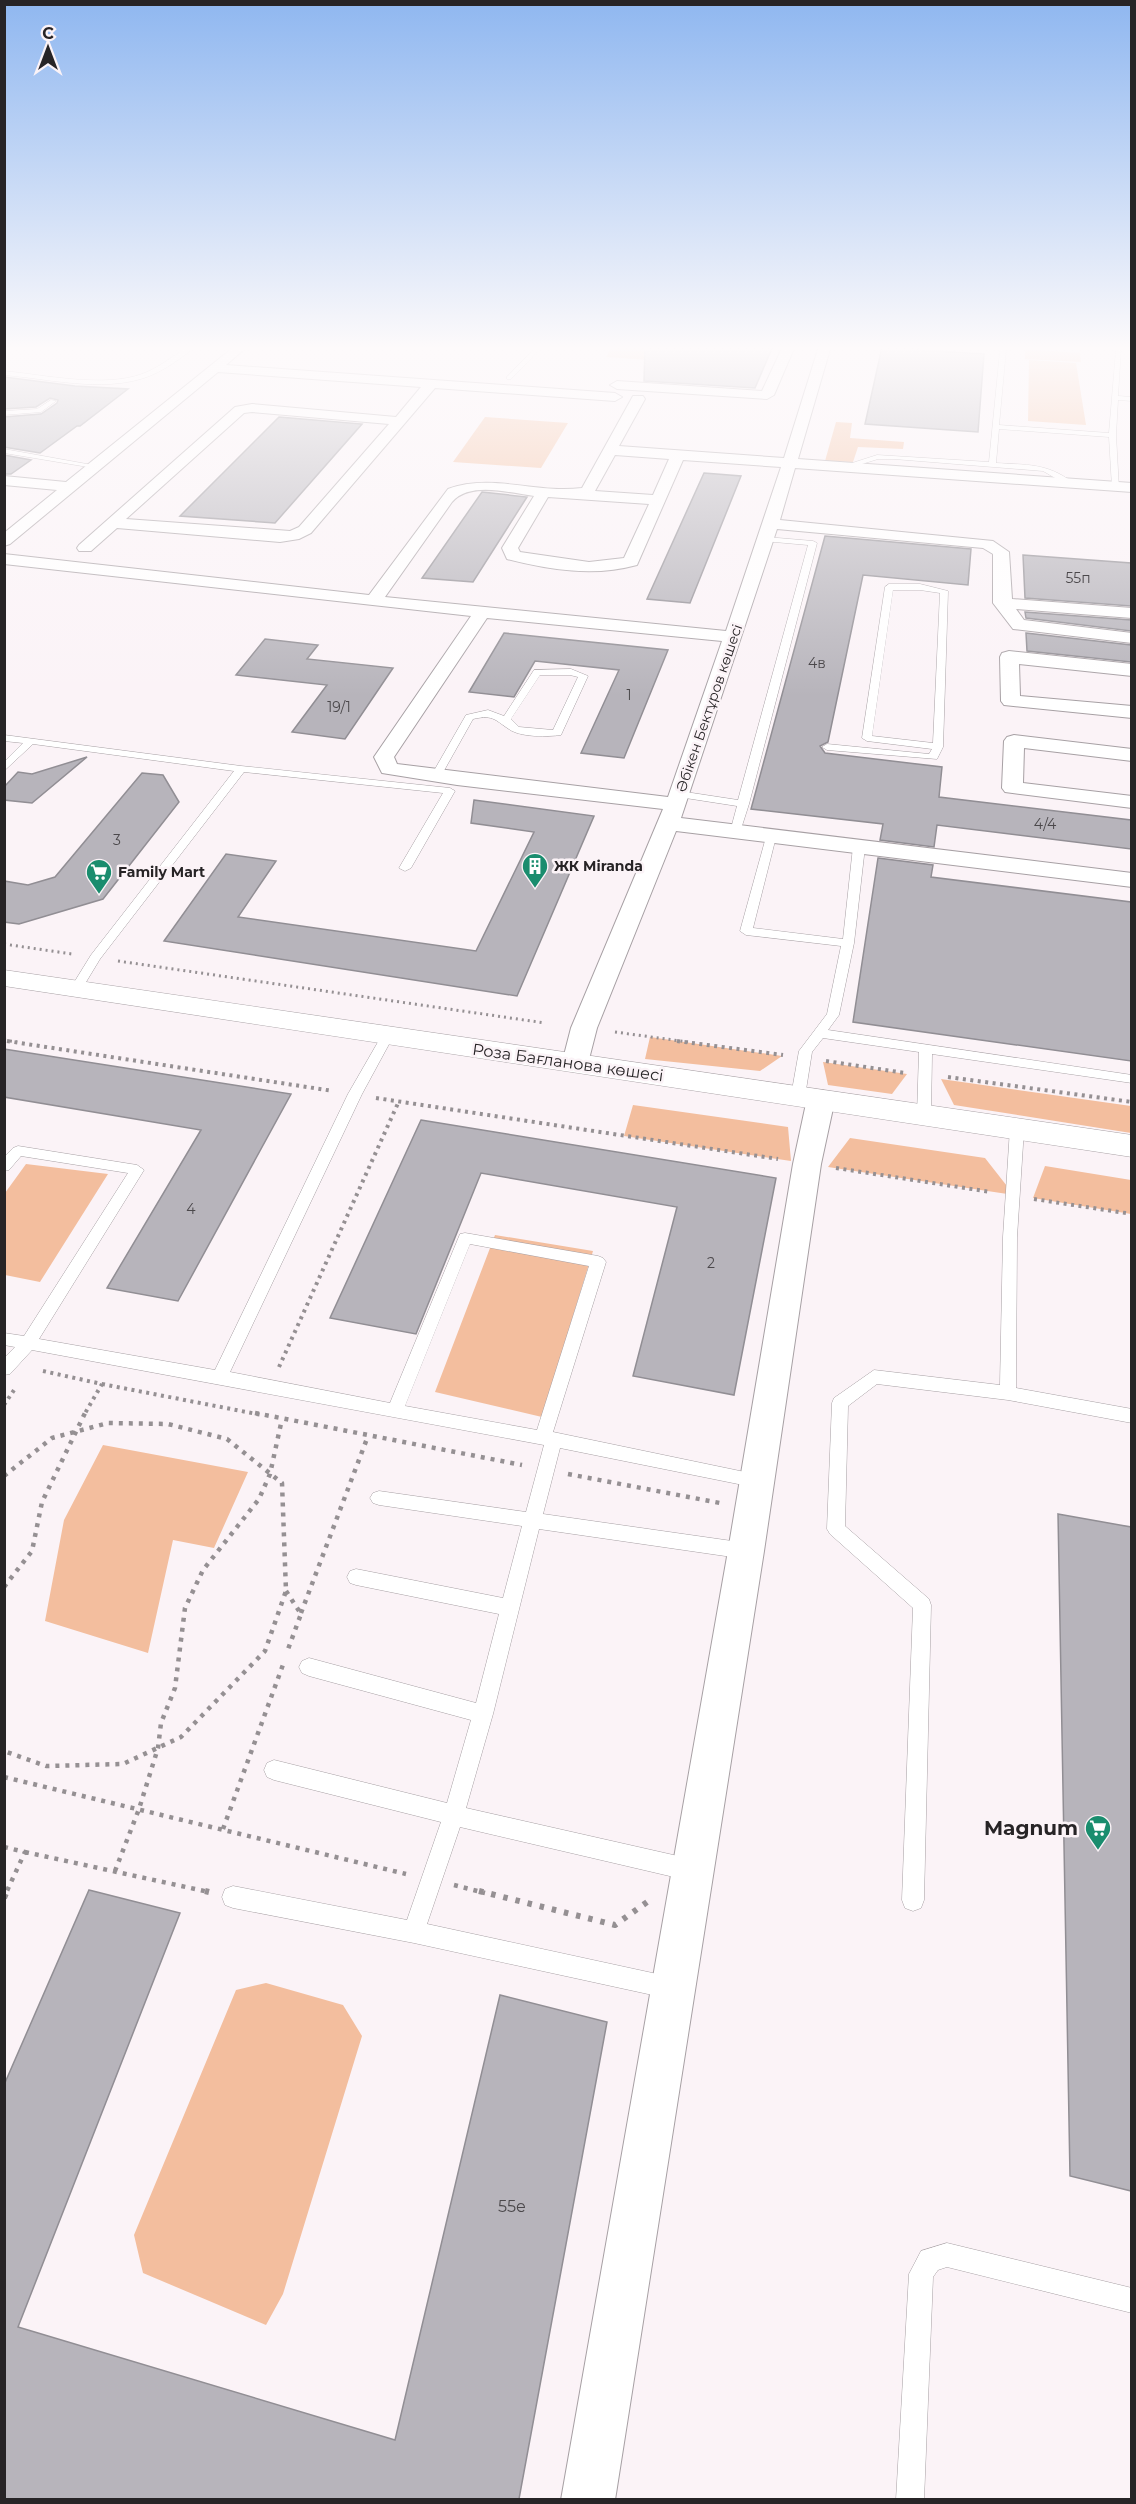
<svg xmlns="http://www.w3.org/2000/svg" width="1136" height="2504" viewBox="0 0 1136 2504" font-family="Montserrat,sans-serif">
  <style>
    .green { fill: #f3be9e }
    .building { fill: #b7b4bb; stroke: #918e94; stroke-width: 1.5 }
    .lines { fill: none; stroke-linecap: round; stroke-linejoin: round }
    .lane-casing { stroke: #a7a0a4; stroke-width: 1 }
    .street-casing { stroke: #a7a0a4; stroke-width: 2 }
    .secondary-casing { stroke: #a7a0a4; stroke-width: 1 }
    .path-far3 { stroke: #959093; stroke-width: 3; stroke-dasharray: 2 4; stroke-linecap: butt }
    .path-far2 { stroke: #959093; stroke-width: 4; stroke-dasharray: 3 4.5; stroke-linecap: butt }
    .path-far1 { stroke: #959093; stroke-width: 4.5; stroke-dasharray: 4 6; stroke-linecap: butt }
    .path { stroke: #959093; stroke-width: 6; stroke-dasharray: 4.5 8; stroke-linecap: butt }
    .lane { fill: #fff; fill-rule: evenodd }
    .street { fill: #fff; fill-rule: evenodd }
    .secondary { fill: #fff; fill-rule: evenodd }
    .labels { text-anchor: middle; stroke-width: 5; stroke-linejoin: round; paint-order: stroke }
    .number-label { font-size: 14px; fill: #4b484b }
    .far-street-label { font-size: 14px; fill: #272426; stroke: #fbf3f7 }
    .far-poi-label { font-size: 14px; font-weight: bold; fill: #272426; stroke: #fbf3f7; text-anchor: start }
    .street-label { font-size: 16px; fill: #272426; stroke: #fbf3f7 }
    .near-number-label { font-size: 16px; fill: #4b484b }
    .near-poi-label { font-size: 20px; font-weight: bold; fill: #272426; stroke: #fbf3f7; text-anchor: end }
  </style>
  <rect width="100%" height="100%" fill="#fbf3f7"/>
  <path class="green" d="M 613,346 L 714,351 L 707,364 L 606,357 Z
    M 1025,349 L 1080,353 L 1081,362 L 1025,359 Z
    M 1029,360 L 1076,363 L 1086,425 L 1028,421 Z
    M 485,417 L 568,423 L 541,468 L 453,462 Z
    M 836,422 L 852,423 L 850,438 L 904,442 L 903,449 L 858,447 L 853,462 L 825,461 Z
    M 650,1037 L 782,1056 L 760,1071 L 645,1059 Z
    M 823,1062 L 907,1074 L 892,1094 L 828,1085 Z
    M 941,1079 L 1131,1106 L 1131,1133 L 954,1105 Z
    M 633,1105 L 788,1127 L 791,1161 L 624,1136 Z
    M 850,1138 L 985,1158 L 1014,1195 L 828,1167 Z
    M 26,1164 L 108,1174 L 40,1282 L 5,1275 L 5,1193 Z
    M 1045,1166 L 1131,1180 L 1131,1214 L 1033,1198 Z
    M 495,1235 L 593,1251 L 542,1417 L 435,1392 Z
    M 103,1445 L 248,1472 L 214,1548 L 173,1540 L 148,1653 L 45,1621 L 64,1520 Z
    M 266,1983 L 343,2005 L 362,2036 L 283,2294 L 266,2325 L 143,2273 L 134,2235 L 236,1990 Z"/>
  <path class="building" d="M 645,346 L 773,346 L 755,388 L 644,381 Z
    M 892,346 L 919,346 L 918,350 L 984,354 L 978,432 L 865,424 L 882,347 L 891,348 Z
    M 4,377 L 75,386 L 128,389 L 80,426 L 77,426 L 40,453 L 4,447 L 4,417 L 41,414 L 57,403 L 58,400 L 50,398 L 36,407 L 4,409 Z
    M 279,417 L 362,424 L 275,523 L 180,516 Z
    M 4,455 L 31,460 L 11,474 L 4,474 Z
    M 704,473 L 741,476 L 690,603 L 647,599 Z
    M 482,492 L 527,497 L 473,582 L 422,578 Z
    M 825,536 L 971,549 L 968,585 L 863,575 L 828,742 L 820,746 L 825,753 L 942,767 L 939,797 L 1131,820 L 1131,849 L 937,825 L 934,847 L 880,840 L 883,824 L 751,809 Z
    M 1023,555 L 1131,563 L 1131,606 L 1025,598 Z
    M 1025,612 L 1131,620 L 1131,631 L 1026,618 Z
    M 504,633 L 668,650 L 624,758 L 581,753 L 619,670 L 535,661 L 514,697 L 469,692 Z
    M 1026,633 L 1131,645 L 1131,662 L 1027,651 Z
    M 265,639 L 318,645 L 307,659 L 393,668 L 345,739 L 292,732 L 327,685 L 236,675 Z
    M 87,757 L 32,803 L 4,800 L 4,787 L 18,772 L 32,774 Z
    M 142,773 L 163,775 L 179,802 L 103,899 L 19,924 L 4,922 L 4,881 L 28,885 L 55,877 Z
    M 474,800 L 594,816 L 517,996 L 164,941 L 226,854 L 276,861 L 238,917 L 476,951 L 534,832 L 471,823 Z
    M 878,858 L 933,865 L 931,877 L 1131,902 L 1131,1061 L 853,1022 Z
    M 4,1049 L 291,1094 L 178,1301 L 107,1288 L 201,1130 L 4,1097 Z
    M 421,1120 L 776,1178 L 734,1395 L 633,1376 L 677,1207 L 481,1173 L 416,1334 L 330,1318 Z
    M 1058,1514 L 1131,1527 L 1131,2191 L 1070,2176 Z
    M 89,1890 L 180,1913 L 18,2327 L 395,2440 L 500,1995 L 607,2022 L 519,2499 L 4,2499 L 4,2085 Z"/>
  <g class="lines">
    <g class="lane-casing">
      <path id="lane" d="M 189,346 L 196,346 C 182,358 162,372 144,378 C 101,392 49,379 4,375 L 4,371 C 44,375 104,388 142,374 C 159,368 174,355 189,346 Z
        M 537,346 L 543,346 L 511,379 L 507,379 L 507,377 Z
        M 992,346 L 999,346 L 1006,350 L 999,425 L 1109,433 L 1116,350 L 1109,346 L 1121,348 L 1118,396 L 1132,397 L 1132,401 L 1118,400 L 1116,435 L 1119,489 L 1112,487 L 1109,437 L 999,429 L 996,463 C 1026,465 1047,463 1072,482 L 1073,484 L 1069,486 L 1043,471 L 894,459 L 878,459 L 846,469 L 846,465 L 877,455 L 989,462 L 1000,351 Z
        M 51,400 L 56,401 L 41,412 L 4,415 L 4,411 L 37,409 Z
        M 4,449 L 98,466 L 94,468 L 4,453 Z
        M 766,537 L 813,541 L 817,543 L 749,804 L 740,832 L 735,835 L 730,832 L 737,806 L 679,797 L 674,794 L 679,791 L 738,800 L 808,545 L 763,541 L 762,539 Z
        M 889,584 L 920,584 L 948,591 L 943,747 L 937,759 L 827,750 L 822,747 L 827,744 L 929,754 L 932,749 L 867,741 L 862,738 L 885,587 ZM 893,590 L 920,590 L 940,593 L 933,743 L 872,736 Z
        M 571,669 L 588,676 L 561,735 C 547,737 524,737 512,731 C 495,721 495,714 473,719 L 441,776 L 432,778 L 431,776 L 466,715 L 488,710 L 504,716 L 534,670 ZM 540,675 L 570,675 L 578,677 L 553,730 L 519,727 L 511,719 Z
        M 4,735 L 241,766 L 450,788 L 455,791 L 411,868 L 405,871 L 399,868 L 443,793 L 244,772 L 100,959 L 80,992 L 76,993 L 70,989 L 91,955 L 234,771 L 33,744 L 4,771 L 4,762 L 23,743 L 4,741 Z
        M 771,834 L 776,837 L 753,928 L 843,939 L 853,847 L 859,844 L 865,847 L 854,943 L 839,1015 L 828,1030 L 1132,1075 L 1132,1083 L 932,1054 L 931,1115 L 924,1120 L 917,1115 L 919,1052 L 823,1038 L 812,1052 L 805,1096 L 798,1100 L 793,1099 L 791,1096 L 799,1051 L 827,1014 L 841,946 L 746,935 L 740,931 L 766,837 Z
        M 388,1031 L 394,1035 L 362,1094 L 230,1372 L 390,1403 L 460,1234 L 465,1233 L 598,1256 L 603,1258 L 606,1262 L 553,1432 L 764,1476 L 767,1481 L 764,1486 L 758,1488 L 560,1448 L 543,1514 L 746,1543 L 752,1545 L 755,1551 L 752,1557 L 746,1559 L 539,1529 L 493,1714 L 466,1808 L 691,1859 L 698,1863 L 702,1870 L 698,1877 L 691,1881 L 460,1827 L 427,1924 L 671,1977 L 679,1980 L 682,1988 L 679,1996 L 671,1999 L 414,1943 L 233,1908 L 225,1905 L 222,1897 L 225,1889 L 233,1886 L 407,1920 L 441,1822 L 274,1780 L 267,1777 L 264,1770 L 267,1763 L 274,1760 L 447,1803 L 471,1720 L 309,1676 L 302,1673 L 299,1667 L 302,1661 L 309,1658 L 476,1703 L 499,1614 L 356,1585 L 350,1583 L 347,1577 L 350,1571 L 356,1569 L 503,1598 L 522,1526 L 379,1505 L 373,1503 L 370,1498 L 373,1493 L 379,1491 L 526,1512 L 544,1445 L 32,1350 L 10,1374 L 4,1375 L 4,1358 L 15,1347 L 4,1345 L 4,1333 L 24,1336 L 128,1173 L 21,1156 L 9,1170 L 4,1171 L 4,1157 L 13,1148 L 18,1146 L 137,1165 L 144,1170 L 39,1339 L 215,1370 L 348,1094 L 382,1035 ZM 470,1244 L 589,1266 L 537,1430 L 405,1406 Z
        M 1017,1124 L 1024,1129 L 1017,1237 L 1016,1388 L 1132,1409 L 1132,1423 L 1008,1400 L 877,1384 L 848,1406 L 845,1526 L 929,1599 L 931,1605 L 924,1900 L 921,1908 L 913,1911 L 905,1908 L 902,1900 L 913,1608 L 830,1534 L 827,1529 L 832,1403 L 834,1398 L 874,1370 L 1000,1385 L 1003,1237 L 1010,1129 Z
        M 947,2243 L 1132,2288 L 1132,2313 L 947,2267 L 938,2270 L 933,2277 L 924,2500 L 896,2500 L 909,2274 L 921,2251 Z"/>
    </g>
    <g class="street-casing">
      <path id="street" d="M 235,346 L 248,346 L 226,365 L 615,393 L 622,397 L 615,401 L 435,388 L 311,533 L 299,539 L 280,542 L 117,528 L 91,551 L 79,551 L 77,548 L 79,545 L 235,407 L 252,404 L 396,417 L 421,387 L 218,372 L 10,544 L 4,546 L 4,533 L 57,490 L 4,485 L 4,476 L 66,482 ZM 252,412 L 389,424 L 299,527 L 290,531 L 126,519 L 244,413 Z
        M 783,346 L 795,346 L 774,395 L 767,399 L 617,389 L 610,385 L 617,381 L 762,391 Z
        M 819,346 L 831,346 L 798,459 L 1132,483 L 1132,492 L 795,468 L 780,520 L 993,541 L 1009,552 L 1012,599 L 1132,608 L 1132,618 L 1016,609 L 1024,620 L 1132,633 L 1132,643 L 1013,629 L 993,603 L 993,554 L 983,548 L 777,529 L 681,818 L 1132,873 L 1132,887 L 676,831 L 597,1028 L 588,1063 L 584,1069 L 575,1072 L 566,1069 L 562,1063 L 571,1028 L 663,809 L 457,785 L 382,773 L 374,757 L 471,616 L 4,564 L 4,554 L 369,595 L 448,489 C 492,473 536,494 582,488 L 633,396 L 643,396 L 645,399 L 619,446 L 784,458 ZM 615,455 L 669,459 L 653,495 L 595,491 ZM 683,460 L 781,467 L 726,631 L 385,597 L 452,502 C 470,481 510,493 534,496 L 502,548 L 507,559 C 550,570 594,577 637,565 ZM 548,497 L 649,504 L 624,558 L 589,562 L 520,552 L 518,548 ZM 487,618 L 722,641 L 668,797 L 397,764 L 394,757 Z
        M 1009,651 L 1132,664 L 1132,676 L 1019,664 L 1020,696 L 1132,706 L 1132,718 L 1004,705 L 1001,701 L 1000,657 L 1002,653 Z
        M 1014,735 L 1132,749 L 1132,761 L 1024,748 L 1023,783 L 1132,796 L 1132,808 L 1005,792 L 1002,788 L 1004,741 L 1007,737 Z
        M 821,1090 L 831,1093 L 835,1099 L 821,1164 L 764,1551 L 615,2500 L 561,2500 L 728,1551 L 793,1164 L 807,1099 L 811,1093 Z"/>
    </g>
    <g class="secondary-casing">
      <path id="secondary" d="M 4,970 L 1132,1135 L 1132,1157 L 4,986 Z"/>
    </g>
    <path class="path-far3" d="M 4,944 L 72,954
      M 118,961 L 545,1023
      M 615,1032 L 688,1042
      M 4,1040 L 17,1042"/>
    <path class="path-far2" d="M 7,1041 L 333,1091
      M 677,1041 L 783,1055
      M 826,1061 L 905,1073
      M 948,1077 L 1132,1102
      M 376,1098 L 778,1159
      M 836,1168 L 991,1192
      M 1034,1199 L 1132,1214
      M 279,1367 L 399,1101
      M 43,1371 L 102,1384 L 84,1415
      M 102,1384 L 262,1415
      M 4,1405 L 14,1390"/>
    <path class="path-far1" d="M 255,1413 L 522,1465
      M 568,1474 L 720,1503
      M 4,1476 L 52,1438 L 108,1423 L 168,1424 L 227,1439 L 282,1483 L 286,1591 L 265,1651 L 181,1737 L 123,1764 L 46,1766 L 4,1751
      M 4,1587 L 32,1551 L 42,1502 L 85,1413
      M 286,1591 L 301,1614 L 287,1652
      M 301,1613 L 368,1436
      M 4,1777 L 406,1874
      M 223,1829 L 284,1662
      M 4,1847 L 25,1852 L 6,1893
      M 25,1852 L 209,1892
      M 115,1871 L 139,1809 L 158,1748 L 161,1723 L 175,1688 L 185,1608 L 203,1570 L 259,1499 L 270,1474 L 282,1419
      M 454,1885 L 485,1893"/>
    <path class="path" d="M 205,1891 L 209,1892
      M 479,1891 L 615,1925 L 650,1900
      M 4,1898 L 7,1891"/>
    <use href="#lane" class="lane"/>
    <use href="#street" class="street"/>
    <use href="#secondary" class="secondary"/>
  </g>
  <linearGradient id="sky" x2="0" y2="1"><stop stop-color="#8fb7f0"/><stop offset="0.5" stop-color="#fdfafb"/><stop offset="1" stop-color="#fdfafb" stop-opacity="0"/></linearGradient>
  <rect width="1136" height="696" fill="url(#sky)"/>
  <defs>
    <g id="building-pin" transform="scale(1.35)"><path d="M0 17L-7.5 6A9.5 9.5 0 1 1 7.5 6Z" fill="#1a8d6e" stroke="#fbf3f7"/><path d="M-4-6H4V6H1V3H-1V6H-4ZM-2.5-4.3h1.7v1.8h-1.7ZM.8-4.3h1.7v1.8H.8ZM-2.5-1h1.7V.8h-1.7ZM.8-1h1.7V.8H.8Z" fill="#fff"/></g>
    <g id="supermarket-pin" transform="scale(1.35)"><path d="M0 17L-7.5 6A9.5 9.5 0 1 1 7.5 6Z" fill="#1a8d6e" stroke="#fbf3f7"/><path d="M-6-5.5h2.5l.6 2H6L4.5 2H-2.5L-4.4-4H-6ZM-1.5 3.2a1.3 1.3 0 1 0 .1 0ZM3 3.2a1.3 1.3 0 1 0 .1 0Z" fill="#fff"/></g>
  </defs>
  <g fill-rule="evenodd">
    <use href="#building-pin" x="535" y="866"/>
    <use href="#supermarket-pin" x="99" y="872"/>
    <use href="#supermarket-pin" x="1098" y="1828"/>
  </g>
  <g class="labels">
    <g class="number-label">
      <text x="1078" y="583">55п</text>
      <text x="817" y="668">4в</text>
      <text x="629" y="700">1</text>
      <text x="339" y="712">19/1</text>
      <text x="1045" y="829">4/4</text>
      <text x="117" y="845">3</text>
      <text x="191" y="1214">4</text>
      <text x="711" y="1268">2</text>
    </g>
    <g class="far-street-label">
      <text transform="translate(709 708) rotate(-71)" y="5">Әбікен Бектұров көшесі</text>
    </g>
    <g class="far-poi-label">
      <text x="554" y="871">ЖК Miranda</text>
      <text x="118" y="877">Family Mart</text>
    </g>
    <g class="street-label">
      <text transform="translate(568 1062) rotate(8)" y="6">Роза Бағланова көшесі</text>
    </g>
    <g class="near-number-label">
      <text x="512" y="2212">55е</text>
    </g>
    <g class="near-poi-label">
      <text x="1078" y="1835">Magnum</text>
    </g>
  </g>
  <rect width="1136" height="2504" fill="none" stroke="#272426" stroke-width="12"/>
  <g transform="translate(48 48)" stroke="#fbf3f7" stroke-width="4.5" paint-order="stroke">
  <path d="M0-4.5L10 22L0 15L-10 22Z" fill="#272426"/>
  <text y="-9" font-size="16" font-weight="bold" text-anchor="middle" fill="#272426">С</text>
  </g>
</svg>
